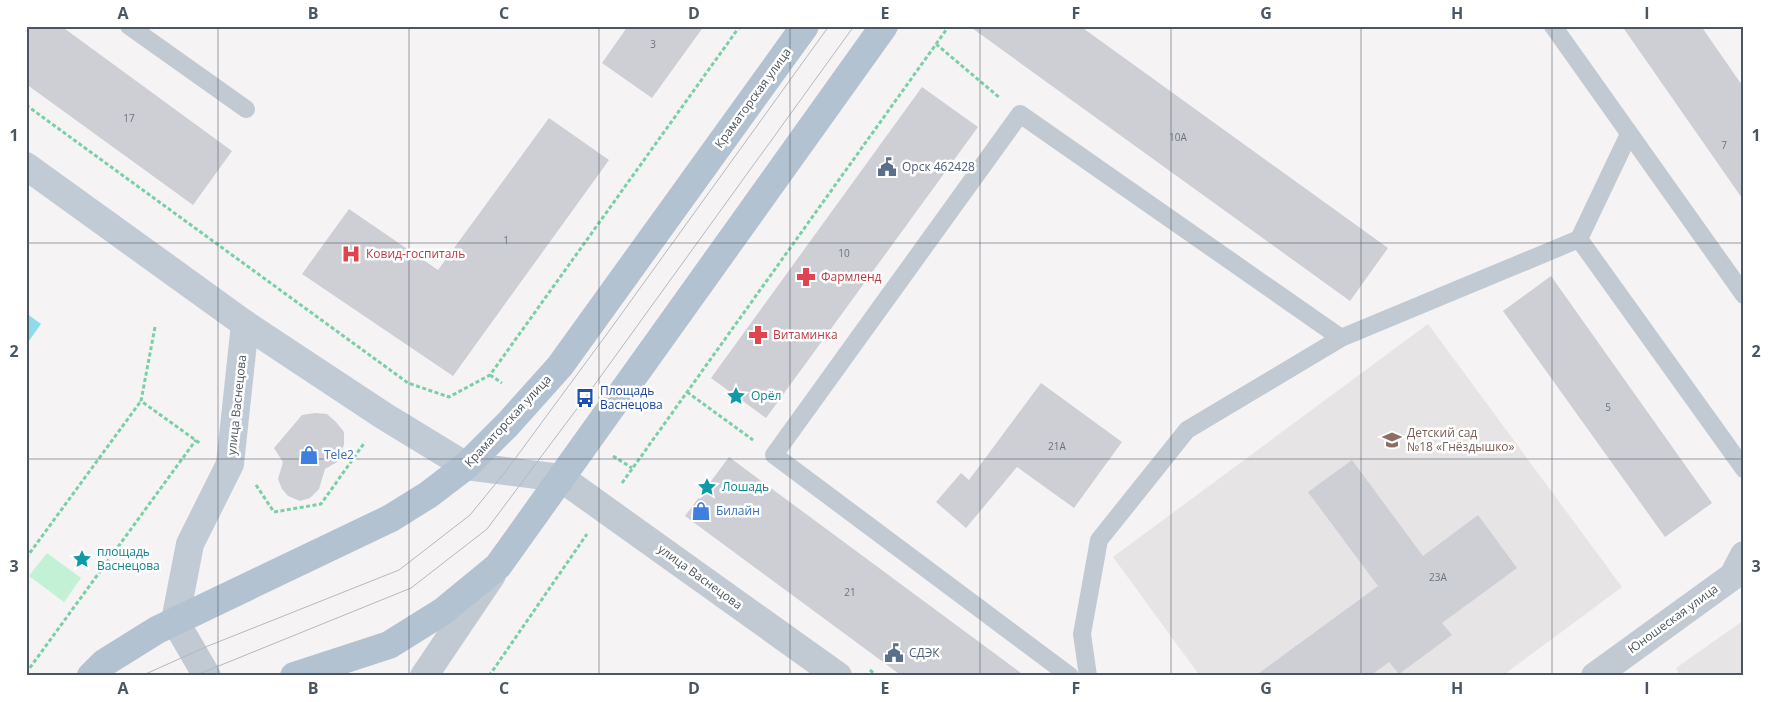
<svg xmlns="http://www.w3.org/2000/svg" width="1770" height="702" viewBox="0 0 1770 702" font-family="'Open Sans',sans-serif">
  <style>
    .education { fill: #e6e4e5 }
    .green { fill: #c3f1d5 }
    .water { fill: #90daee }
    .building { fill: #cdcfd5 }
    .lines { fill: none; stroke-linecap: round; stroke-linejoin: round }
    .path { stroke: #7ad0a6; stroke-width: 3; stroke-dasharray: 4 2.5; stroke-linecap: butt }
    .service { stroke: #c1cad2; stroke-width: 18 }
    .minor { stroke: #c1cad2; stroke-width: 28 }
    .tertiary { stroke: #c1cad2; stroke-width: 28 }
    .secondary { stroke: #c1cbd6; stroke-width: 28 }
    .primary { stroke: #b3c2d1; stroke-width: 28 }
    .tram { stroke: #b5b8bd; stroke-width: 1 }
    .grid { fill: none; stroke: #4a5661; stroke-width: 1; stroke-opacity: 0.55 }
    .labels { text-anchor: middle; stroke-width: 5; stroke-linejoin: round; paint-order: stroke }
    .number-label { font-size: 10px; fill: #6b747e }
    .street-label { font-size: 12px; fill: #4a5661; stroke: #fff }
    .service-label { font-size: 12px; fill: #4e5e75; stroke: #fff; text-anchor: start }
    .health-label { font-size: 12px; fill: #be3a42; stroke: #fff; text-anchor: start }
    .transit-label { font-size: 12px; fill: #164399; stroke: #fff; text-anchor: start }
    .culture-label { font-size: 12px; fill: #0d838f; stroke: #fff; text-anchor: start }
    .education-label { font-size: 12px; fill: #785e54; stroke: #fff; text-anchor: start }
    .shop-label { font-size: 12px; fill: #366cbe; stroke: #fff; text-anchor: start }
    .neatline { fill: none; stroke: #4a5661; stroke-width: 2 }
    .grid-label { font-size: 16px; text-anchor: middle; font-weight: bold; fill: #4a5661 }
  </style>
  <rect width="100%" height="100%" fill="#f5f3f3"/>
  <path class="education" d="M 1428,324 L 1622,587 L 1502,676 L 1200,676 L 1113,557 Z
    M 1744,620 L 1744,676 L 1681,676 L 1676,668 Z"/>
  <path class="green" d="M 47,553 L 81,578 L 64,602 L 29,576 Z"/>
  <path class="water" d="M 26,313 L 41,324 L 26,345 Z"/>
  <path class="building" d="M 26,26 L 61,26 L 232,151 L 193,205 L 26,84 Z
    M 628,26 L 704,26 L 652,98 L 602,63 Z
    M 969,26 L 1080,26 L 1388,248 L 1350,301 Z
    M 1622,26 L 1701,26 L 1744,88 L 1744,201 Z
    M 922,87 L 978,127 L 766,418 L 711,378 Z
    M 549,118 L 609,160 L 453,376 L 302,274 L 349,209 L 438,270 Z
    M 1551,276 L 1712,503 L 1665,537 L 1503,311 Z
    M 1041,383 L 1122,442 L 1074,508 L 1017,467 L 966,528 L 936,502 L 961,473 L 969,480 Z
    M 315,413 L 327,414 L 336,422 L 344,432 L 344,445 L 337,462 L 325,469 L 319,489 L 310,498 L 300,501 L 288,496 L 282,489 L 278,479 L 283,462 L 274,448 L 302,415 Z
    M 729,457 L 1025,676 L 902,676 L 685,516 Z
    M 1352,460 L 1423,556 L 1478,515 L 1517,568 L 1442,623 L 1452,635 L 1399,674 L 1389,662 L 1370,676 L 1255,676 L 1378,586 L 1308,492 Z"/>
  <g class="lines">
    <path class="path" d="M 936,44 L 1000,98
      M 26,105 L 408,383 L 449,397 L 490,375 L 740,26
      M 155,327 L 141,401 L 201,444
      M 490,375 L 502,383
      M 687,392 L 753,440
      M 613,456 L 632,468
      M 622,483 L 949,26
      M 256,485 L 274,512 L 321,504 L 365,442
      M 26,558 L 141,401
      M 870,670 L 877,676
      M 26,673 L 196,440
      M 489,676 L 587,534"/>
    <path class="service" d="M 129,26 L 246,109
      M 1553,26 L 1744,295
      M 1629,134 L 1579,239 L 1744,469
      M 1070,676 L 774,455 L 1020,114 L 1341,338 L 1579,239
      M 1088,676 L 1082,634 L 1099,540 L 1187,430 L 1341,338"/>
    <path class="minor" d="M 1595,676 L 1733,576 L 1744,555"/>
    <path class="tertiary" d="M 561,478 L 838,676
      M 175,621 L 207,676
      M 424,676 L 492,575"/>
    <path class="secondary" d="M 26,166 L 245,324 L 384,416 L 466,466 L 561,478
      M 175,621 L 190,544 L 230,464 L 245,324"/>
    <path class="primary" d="M 91,676 L 104,663 L 157,630 L 391,518 L 428,495 L 466,466 L 508,424 L 560,366 L 805,26
      M 294,676 L 389,645 L 442,612 L 498,566 L 884,26"/>
    <path class="tram" d="M 141,676 L 208,646 L 399,570 L 470,515 L 506,471 L 612,327 L 829,26
      M 194,676 L 411,588 L 487,529 L 585,398 L 854,26"/>
  </g>
  <path class="grid" d="M 218,26 L 218,676M 409,26 L 409,676M 599,26 L 599,676M 790,26 L 790,676M 980,26 L 980,676M 1171,26 L 1171,676M 1361,26 L 1361,676M 1552,26 L 1552,676M 26,243 L 1744,243M 26,459 L 1744,459"/>
  <defs>
    <g id="civic-bare" transform="scale(1.5)"><path d="M-.6-6.5H3V-4.5H.6V-3L4-1V1h2V6H-6V1h2V-1L-.6-3ZM-1.2 2.5V6h2.4V2.5Z" fill="#5c6f8a" stroke="#fff" stroke-width="2.5" paint-order="stroke"/></g>
    <g id="hospital-bare" transform="scale(1.5)"><path d="M-5-5h3v3.5h4V-5h3V5h-3V1.5h-4V5h-3Z" fill="#e0444e" stroke="#fff" stroke-width="2.5" paint-order="stroke"/></g>
    <g id="pharmacy-bare" transform="scale(1.5)"><path d="M-2-6h4v4h4v4h-4v4h-4v-4h-4v-4h4Z" fill="#e0444e" stroke="#fff" stroke-width="2.5" paint-order="stroke"/></g>
    <g id="sight-bare" transform="scale(1.5)"><path d="M0-6L1.8-2.2L6-1.7L2.9 1.2L3.7 5.4L0 3.3L-3.7 5.4L-2.9 1.2L-6-1.7L-1.8-2.2Z" fill="#0f9aa8" stroke="#fff" stroke-width="2.5" paint-order="stroke"/></g>
    <g id="bus-bare" transform="scale(1.5)"><path d="M-5-6H5V4H4V6H2V4H-2V6H-4V4H-5ZM-3.5-4V0h7V-4ZM-3.5 1.2v1.5H-2V1.2ZM2 1.2v1.5H3.5V1.2Z" fill="#1a4fb4" stroke="#fff" stroke-width="2.5" paint-order="stroke"/></g>
    <g id="school-bare" transform="scale(1.5)"><path d="M0-5L7-2L0 1L-7-2ZM-4 1L0 2.5L4 1V4Q0 6-4 4Z" fill="#8d6e63" stroke="#fff" stroke-width="2.5" paint-order="stroke"/></g>
    <g id="shop-bare" transform="scale(1.5)"><path d="M-5-2.5h2.3a2.7 3.5 0 0 1 5.4 0H5L5.5 6h-11ZM-1.5-2.5h3a1.5 2.3 0 0 0-3 0Z" fill="#3f7fe0" stroke="#fff" stroke-width="2.5" paint-order="stroke"/></g>
  </defs>
  <g fill-rule="evenodd">
    <use href="#civic-bare" x="887" y="167"/>
    <use href="#hospital-bare" x="351" y="254"/>
    <use href="#pharmacy-bare" x="806" y="277"/>
    <use href="#pharmacy-bare" x="758" y="335"/>
    <use href="#sight-bare" x="736" y="396"/>
    <use href="#bus-bare" x="585" y="398"/>
    <use href="#school-bare" x="1392" y="440"/>
    <use href="#shop-bare" x="309" y="455"/>
    <use href="#sight-bare" x="707" y="487"/>
    <use href="#shop-bare" x="701" y="511"/>
    <use href="#sight-bare" x="82" y="559"/>
    <use href="#civic-bare" x="894" y="653"/>
  </g>
  <g class="labels">
    <g class="number-label">
      <text x="653" y="48">3</text>
      <text x="129" y="122">17</text>
      <text x="1178" y="141">10А</text>
      <text x="1724" y="149">7</text>
      <text x="506" y="244">1</text>
      <text x="844" y="257">10</text>
      <text x="1608" y="411">5</text>
      <text x="1057" y="450">21А</text>
      <text x="1438" y="581">23А</text>
      <text x="850" y="596">21</text>
    </g>
    <g class="street-label">
      <text transform="translate(753 98) rotate(-54)" y="4">Краматорская улица</text>
      <text transform="translate(237 405) rotate(-84)" y="4">улица Васнецова</text>
      <text transform="translate(508 421) rotate(-47)" y="4">Краматорская улица</text>
      <text transform="translate(700 577) rotate(36)" y="4">улица Васнецова</text>
      <text transform="translate(1673 619) rotate(-36)" y="4">Юношеская улица</text>
    </g>
    <g class="service-label">
      <text x="902" y="171">Орск 462428</text>
      <text x="909" y="657">СДЭК</text>
    </g>
    <g class="health-label">
      <text x="366" y="258">Ковид-госпиталь</text>
      <text x="821" y="281">Фармленд</text>
      <text x="773" y="339">Витаминка</text>
    </g>
    <g class="transit-label">
      <text x="600" y="395">Площадь<tspan x="600" dy="14">Васнецова</tspan></text>
    </g>
    <g class="culture-label">
      <text x="751" y="400">Орёл</text>
      <text x="722" y="491">Лошадь</text>
      <text x="97" y="556">площадь<tspan x="97" dy="14">Васнецова</tspan></text>
    </g>
    <g class="education-label">
      <text x="1407" y="437">Детский сад<tspan x="1407" dy="14">№18 «Гнёздышко»</tspan></text>
    </g>
    <g class="shop-label">
      <text x="324" y="459">Tele2</text>
      <text x="716" y="515">Билайн</text>
    </g>
  </g>
  <rect width="1770" height="702" fill="none" stroke="#ffffff" stroke-width="55"/>
  <rect x="28" y="28" width="1714" height="646" class="neatline"/>
  <g class="grid-label">
    <text x="123" y="19">A</text>
    <text x="313" y="19">B</text>
    <text x="504" y="19">C</text>
    <text x="694" y="19">D</text>
    <text x="885" y="19">E</text>
    <text x="1076" y="19">F</text>
    <text x="1266" y="19">G</text>
    <text x="1457" y="19">H</text>
    <text x="1647" y="19">I</text>
    <text x="14" y="141">1</text>
    <text x="1756" y="141">1</text>
    <text x="14" y="357">2</text>
    <text x="1756" y="357">2</text>
    <text x="14" y="572">3</text>
    <text x="1756" y="572">3</text>
    <text x="123" y="694">A</text>
    <text x="313" y="694">B</text>
    <text x="504" y="694">C</text>
    <text x="694" y="694">D</text>
    <text x="885" y="694">E</text>
    <text x="1076" y="694">F</text>
    <text x="1266" y="694">G</text>
    <text x="1457" y="694">H</text>
    <text x="1647" y="694">I</text>
  </g>
</svg>
